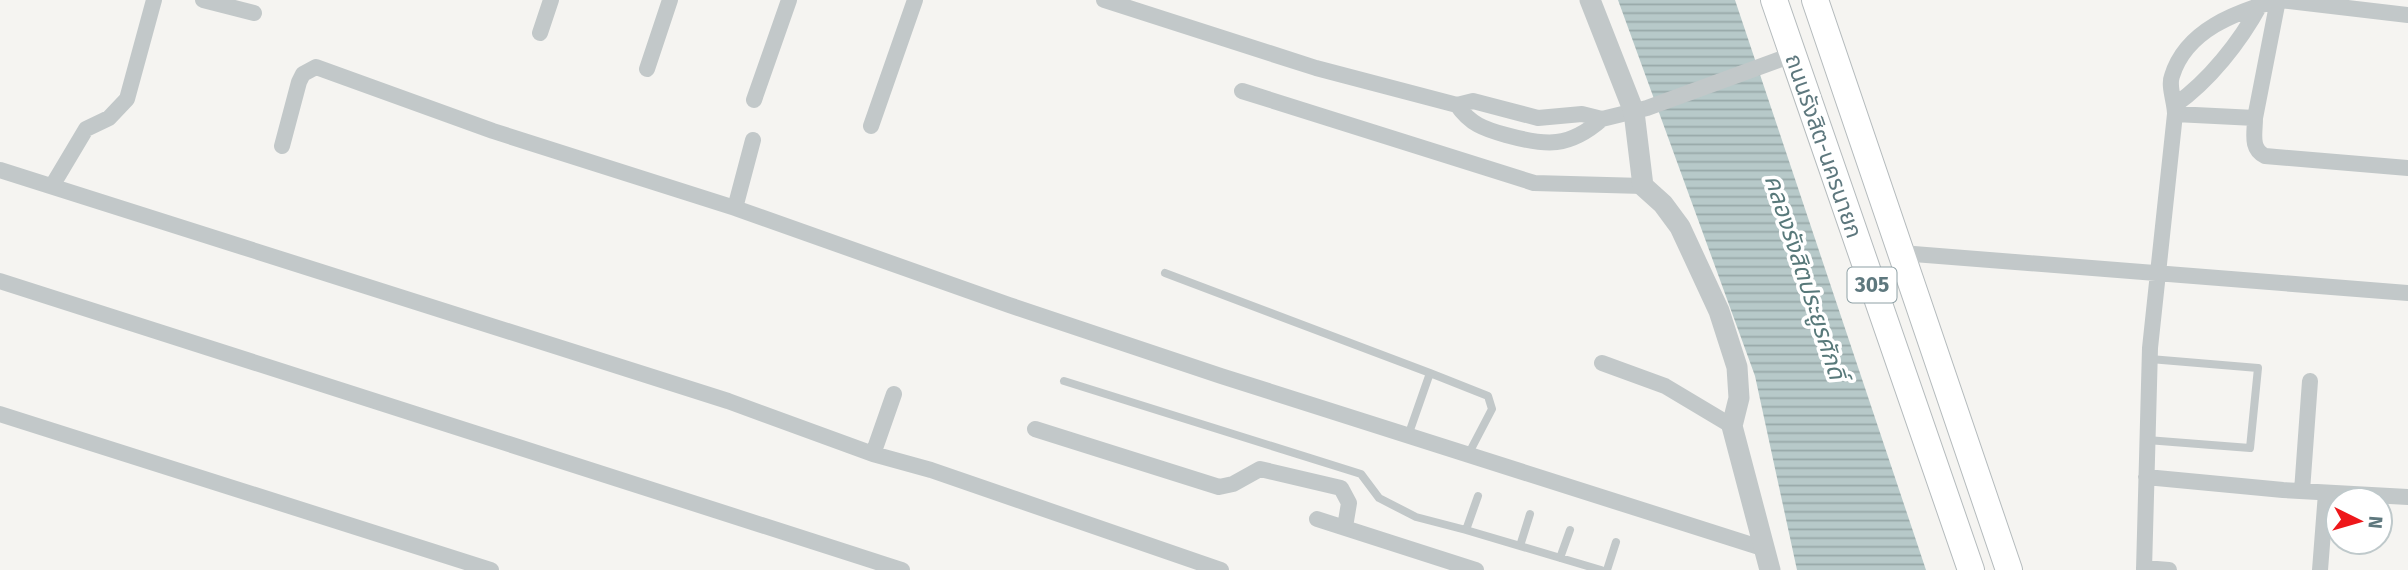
<svg xmlns="http://www.w3.org/2000/svg" width="2408" height="570" viewBox="0 0 2408 570" font-family="'Fira Sans','Noto Sans Thai',sans-serif">
  <style>
    .water { fill: url(#water-rules) }
    .lines { fill: none; stroke-linecap: round; stroke-linejoin: round }
    .primary-casing { stroke: #b5bbbd; stroke-width: 28 }
    .service { stroke: #c2c8c9; stroke-width: 8 }
    .minor { stroke: #c2c8c9; stroke-width: 16 }
    .tertiary { stroke: #c2c8c9; stroke-width: 21 }
    .primary { stroke: #fff; stroke-width: 26 }
    .labels { text-anchor: middle; stroke-width: 7; stroke-linejoin: round; paint-order: stroke }
    .shield { fill: #fff; stroke: #8ea0a5; stroke-width: 2 }
    .shield-label { font-size: 21px; font-weight: bold; fill: #5e787e }
    .street-label { font-size: 23px; fill: #5e787e; stroke: #fff }
    .water-label { font-size: 24px; font-style: italic; fill: #58797a; stroke: #fff }
  </style>
  <defs>
    <pattern id="water-rules" width="6" height="5" patternUnits="userSpaceOnUse" patternTransform="scale(1.75)"><rect width="6" height="5" fill="#b7c9c9"/><path d="M0 2.5h6" fill="none" stroke="#98a8a8"/></pattern>
  </defs>
  <rect width="100%" height="100%" fill="#f5f4f1"/>
  <path class="water" d="M 1618,0 L 1735,0 L 1926,570 L 1797,570 L 1755,376 Z"/>
  <g class="lines">
    <g class="primary-casing">
      <path id="primary" d="M 1774,0 L 1971,570
        M 1815,0 L 2009,570"/>
    </g>
    <path class="service" d="M 1165,273 L 1430,373
      M 1064,381 L 1361,474 L 1379,498 L 1416,517 L 1466,530
      M 1409,433 L 1430,373 L 1488,396 L 1492,409 L 1469,453
      M 2147,440 L 2250,448 L 2258,368 L 2150,359
      M 1478,496 L 1466,530 L 1601,570
      M 1520,546 L 1530,514
      M 1560,558 L 1570,530
      M 1607,570 L 1616,542"/>
    <path class="minor" d="M 203,0 L 254,13
      M 1104,0 L 1316,68 L 1457,105 L 1473,101 L 1538,118 L 1582,114 L 1602,119 L 1647,108 L 1792,55
      M 2279,0 L 2408,15
      M 540,33 L 551,0
      M 647,69 L 670,0
      M 1242,91 L 1534,183 L 1643,186
      M 754,100 L 789,0
      M 1457,105 C 1470,124 1484,129 1506,135 C 1546,146 1569,148 1602,119
      M 2175,105 C 2209,81 2240,42 2260,5
      M 2175,114 L 2255,118 C 2255,133 2250,149 2265,156 L 2408,168
      M 2255,118 L 2278,0
      M 871,126 L 915,0
      M 282,146 L 299,82 L 303,74 L 316,67 L 493,131 L 735,208 L 1009,305 L 1221,376 L 1765,549
      M 0,170 L 728,401 L 873,454 L 931,470 L 1221,570
      M 52,186 L 86,129 L 109,118 L 127,99 L 154,0
      M 735,208 L 753,140
      M 1901,253 L 2408,293
      M 0,281 L 902,570
      M 1602,363 L 1665,386 L 1732,426
      M 0,414 L 491,570
      M 1035,429 L 1219,487 L 1233,484 L 1260,469 L 1341,488 L 1349,503 L 1345,527
      M 873,454 L 894,394
      M 2146,477 L 2283,490 L 2408,497
      M 2302,491 L 2310,381
      M 1317,519 L 1476,570
      M 2144,568 L 2169,570
      M 2144,570 L 2150,348 L 2175,114 C 2175,102 2168,86 2172,76 C 2186,30 2236,12 2278,0
      M 2320,570 L 2326,493"/>
    <path class="tertiary" d="M 1590,0 L 1634,112 L 1643,186 L 1663,204 L 1680,227 L 1719,311 L 1737,367 L 1739,398 L 1732,426 L 1770,570"/>
    <use href="#primary" class="primary"/>
  </g>
  <g class="labels">
    <rect class="shield" x="1847.5" y="267.5" width="49" height="35" rx="5"/>
    <g class="shield-label">
      <text x="1872" y="292">305</text>
    </g>
    <g class="street-label">
      <text transform="translate(1824 146) rotate(71)" y="8">ถนนรังสิต-นครนายก</text>
    </g>
    <g class="water-label">
      <text transform="translate(1805 277) rotate(72)" y="8">คลองรังสิตประยูรศักดิ์</text>
    </g>
  </g>
  <g transform="translate(2359 521) rotate(95)"><circle r="33" fill="#ffffff" stroke="#bfc9cb" stroke-width="2"/>
  <path d="M0-5L12 26L0 18L-12 26Z" fill="#ee171a"/>
  <text y="-10" font-size="19" font-weight="bold" text-anchor="middle" fill="#5e787e">N</text>
  </g>
</svg>
